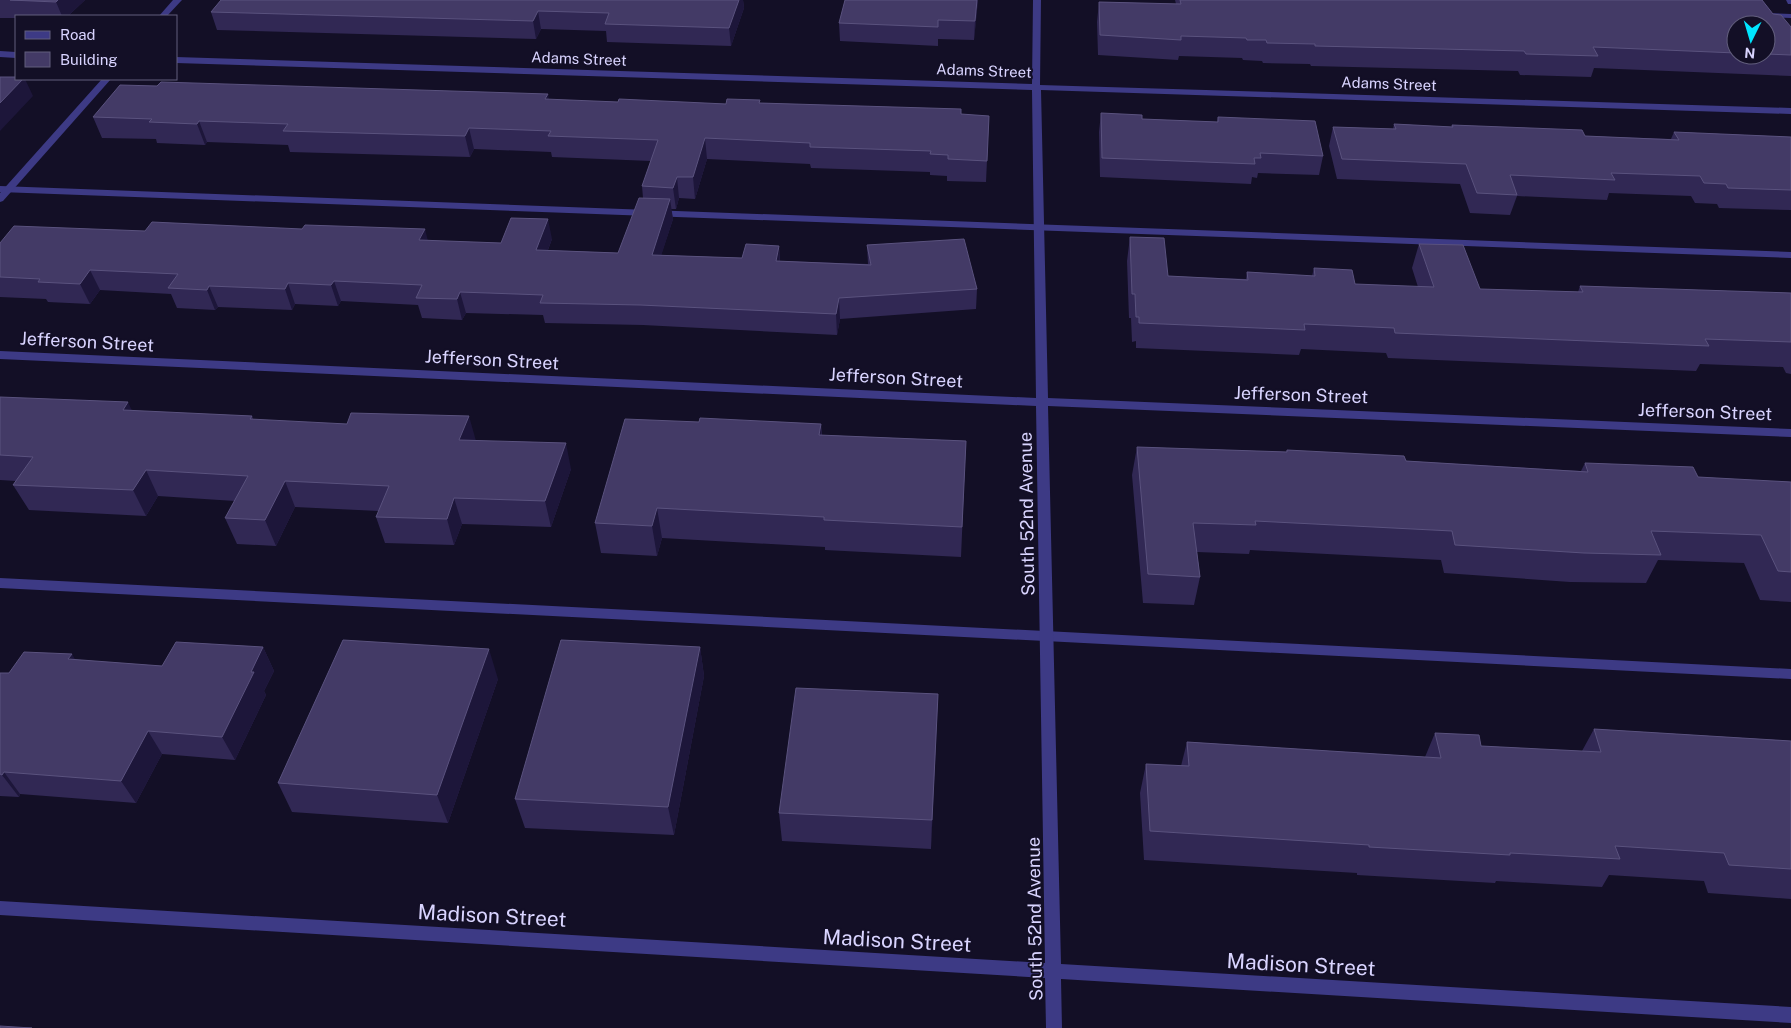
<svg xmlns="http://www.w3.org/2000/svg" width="1791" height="1028" viewBox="0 0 1791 1028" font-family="'Public Sans',sans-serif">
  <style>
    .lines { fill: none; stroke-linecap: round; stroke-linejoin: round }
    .lane { fill: #3d3a85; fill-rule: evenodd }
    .street { fill: #3d3a85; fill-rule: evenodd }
    .wall { fill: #312854; fill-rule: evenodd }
    .shaded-wall { fill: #1d163a }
    .building { fill: #433a66; stroke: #5a527e }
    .labels { text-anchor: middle; stroke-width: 4; stroke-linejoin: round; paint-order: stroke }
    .far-street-label { font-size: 15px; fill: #d9d4ff; stroke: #130f26 }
    .street-label { font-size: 18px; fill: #d9d4ff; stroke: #130f26 }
    .near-street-label { font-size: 21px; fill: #d9d4ff; stroke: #130f26 }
  </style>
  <rect width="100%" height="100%" fill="#130f26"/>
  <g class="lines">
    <path class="lane" d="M 1763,13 L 1791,14 L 1791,18 L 1766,17 L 1763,17 Z
      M 0,186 L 1791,252 L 1791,258 L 0,192 Z
      M 0,578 L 1791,669 L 1791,679 L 0,588 Z"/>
    <path class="street" d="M 173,0 L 182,0 L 167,16 L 159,16 Z
      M 1033,0 L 1041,0 L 1040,85 L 1791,108 L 1791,114 L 1041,90 L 1048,398 L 1791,429 L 1791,437 L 1048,406 L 1061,964 L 1791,1007 L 1791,1023 L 1061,979 L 1062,1028 L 1046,1028 L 1045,978 L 0,915 L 0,901 L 1045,963 L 1036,406 L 0,359 L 0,351 L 1036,398 L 1032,90 L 176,63 L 176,57 L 1032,84 Z
      M 1786,0 L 1791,0 L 1791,4 L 1788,4 Z
      M 0,51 L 16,52 L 16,58 L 0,57 Z
      M 102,79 L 111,79 L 3,201 L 0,202 L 0,193 Z"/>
  </g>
  <path class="wall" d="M 0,0 L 85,0 L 68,16 L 16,16 L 16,18 L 0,18 Z
    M 221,0 L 743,0 L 744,8 L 731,46 L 607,42 L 606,31 L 541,29 L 536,39 L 217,30 L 211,12 Z
    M 978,0 L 974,40 L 938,39 L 938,46 L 840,41 L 839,23 Z
    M 1175,0 L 1762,0 L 1773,14 L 1791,27 L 1791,76 L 1594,68 L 1591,77 L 1520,75 L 1518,71 L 1311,66 L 1310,64 L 1263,63 L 1262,61 L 1243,60 L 1242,58 L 1179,56 L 1178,60 L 1098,55 L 1097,22 L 1099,2 L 1176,4 ZM 1736,25 L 1766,25 L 1766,55 L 1736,55 Z
    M 549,100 L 618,102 L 726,104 L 760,103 L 989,116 L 986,182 L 947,181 L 947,176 L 930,175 L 930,172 L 811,168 L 810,164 L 707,159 L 695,199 L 679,198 L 676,209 L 671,209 L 673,219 L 661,255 L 742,258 L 779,246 L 780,261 L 868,264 L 867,245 L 977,289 L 976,309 L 840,319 L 837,335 L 643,325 L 545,323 L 543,315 L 466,313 L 462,320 L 422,318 L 418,305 L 341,301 L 338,306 L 295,304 L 292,310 L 218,307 L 215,310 L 177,308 L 171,294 L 100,290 L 90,304 L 48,302 L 46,299 L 0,297 L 0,243 L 145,231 L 501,243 L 552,239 L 548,250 L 618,253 L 643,198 L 642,186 L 651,161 L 552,157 L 551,152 L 474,149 L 470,157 L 290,152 L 288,145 L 207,142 L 205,145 L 157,143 L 156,139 L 102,138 L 93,117 Z
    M 1101,113 L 1142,119 L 1217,122 L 1218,117 L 1323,156 L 1319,175 L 1258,173 L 1257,178 L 1252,177 L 1251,184 L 1100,177 L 1099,132 Z
    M 1394,124 L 1451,127 L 1452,125 L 1585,136 L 1671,139 L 1674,132 L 1791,137 L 1791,210 L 1719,208 L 1717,204 L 1695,203 L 1691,196 L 1609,193 L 1607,200 L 1517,196 L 1510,215 L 1470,213 L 1460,184 L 1337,179 L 1329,146 L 1333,127 L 1393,129 Z
    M 1130,237 L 1168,276 L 1246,279 L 1247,272 L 1312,276 L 1314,268 L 1355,284 L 1418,287 L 1412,268 L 1419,244 L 1480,289 L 1578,292 L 1580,286 L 1791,293 L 1791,374 L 1786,373 L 1783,367 L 1700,364 L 1696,371 L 1388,358 L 1386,353 L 1301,349 L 1299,355 L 1136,348 L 1136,341 L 1132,342 L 1131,318 L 1129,318 L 1127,261 Z
    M 0,397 L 132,411 L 252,416 L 253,419 L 475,440 L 571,469 L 551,527 L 462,524 L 454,545 L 385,543 L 376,517 L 379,511 L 295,507 L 276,546 L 237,544 L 225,518 L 235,501 L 158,496 L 146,516 L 29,510 L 13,485 L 16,481 L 0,480 Z
    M 699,422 L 821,424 L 822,435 L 966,441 L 961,557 L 825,550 L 825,547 L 662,538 L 657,556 L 601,553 L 595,523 Z
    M 1137,447 L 1286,452 L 1287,450 L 1406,461 L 1581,471 L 1585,463 L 1698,477 L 1791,482 L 1791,602 L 1760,600 L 1744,563 L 1658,560 L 1646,583 L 1570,582 L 1444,573 L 1441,560 L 1250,550 L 1249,554 L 1197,552 L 1200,577 L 1194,605 L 1143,603 L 1132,475 Z
    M 263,647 L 274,671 L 264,691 L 266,695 L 235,760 L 162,754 L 136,803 L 20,794 L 19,797 L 0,796 L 0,673 L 9,673 L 75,660 L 162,666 Z
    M 700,647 L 704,676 L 674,835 L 525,828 L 515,799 Z
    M 498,679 L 448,823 L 292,812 L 278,783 Z
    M 938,694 L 931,849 L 782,841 L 779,813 Z
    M 1594,729 L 1791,741 L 1791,899 L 1708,893 L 1704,881 L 1609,875 L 1602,887 L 1496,881 L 1495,883 L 1357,875 L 1357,873 L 1144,860 L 1140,793 L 1146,764 L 1181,766 L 1187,742 L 1425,757 L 1435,733 L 1481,746 L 1582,751 Z"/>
  <path class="shaded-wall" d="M 58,0 L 85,0 L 68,16 L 62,16 L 56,2 Z
    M 739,0 L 743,0 L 744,8 L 731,46 L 729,28 Z
    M 977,0 L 978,0 L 974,40 L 975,21 Z
    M 538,11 L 541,29 L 536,39 L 533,21 Z
    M 23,79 L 25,79 L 33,96 L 0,131 L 0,103 Z
    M 548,94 L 552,114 L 545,99 Z
    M 199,121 L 207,142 L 205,145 L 197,124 Z
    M 469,128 L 474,149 L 470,157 L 465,136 Z
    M 705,138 L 707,159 L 695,199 L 693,177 Z
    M 677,177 L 679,198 L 676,209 L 673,188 Z
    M 670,199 L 673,219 L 655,275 L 652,255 Z
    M 548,219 L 552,239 L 540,270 L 536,250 Z
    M 425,229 L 430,249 L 419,240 Z
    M 779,246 L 780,266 L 776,261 Z
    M 90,270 L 100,290 L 90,304 L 80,284 Z
    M 334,281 L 341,301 L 338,306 L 331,285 Z
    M 288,283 L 295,304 L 292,310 L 285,289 Z
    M 209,286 L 218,307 L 215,310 L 207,290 Z
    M 460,292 L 466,313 L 462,320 L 457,299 Z
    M 839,298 L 840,319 L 837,335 L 836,314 Z
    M 128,402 L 140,428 L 123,410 Z
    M 469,416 L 476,441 L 459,440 Z
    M 821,424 L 822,454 L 819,435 Z
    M 566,443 L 571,469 L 551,527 L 545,501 Z
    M 146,470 L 158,496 L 146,516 L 133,490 Z
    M 285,481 L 295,507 L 276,546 L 265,520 Z
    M 454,498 L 462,524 L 454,545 L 447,519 Z
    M 657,508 L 662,538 L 657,556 L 652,526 Z
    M 263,647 L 274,671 L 264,691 L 266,695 L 235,760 L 222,737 L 251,672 Z
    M 700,647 L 704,676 L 674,835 L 668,807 Z
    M 489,649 L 498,679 L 448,823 L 437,795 Z
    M 72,654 L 86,678 L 68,659 Z
    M 938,694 L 937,724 L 931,849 L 932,820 Z
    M 148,731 L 162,754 L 136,803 L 121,781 Z
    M 4,772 L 20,794 L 19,797 L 2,775 Z"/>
  <path class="building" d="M 10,0 L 58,0 L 56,2 Z
    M 221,0 L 739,0 L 729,28 L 605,24 L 609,13 L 538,11 L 533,21 L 211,12 Z
    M 845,0 L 977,0 L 975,21 L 938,20 L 938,27 L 839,23 Z
    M 1180,0 L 1762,0 L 1773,14 L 1781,15 L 1791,27 L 1791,55 L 1766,54 L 1766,25 L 1736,25 L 1736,53 L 1593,47 L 1598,56 L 1526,54 L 1524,51 L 1315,46 L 1315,44 L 1267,43 L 1266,40 L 1247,40 L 1246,38 L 1181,36 L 1181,40 L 1100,35 L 1099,2 L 1181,4 Z
    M 0,77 L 16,77 L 16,79 L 23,79 L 0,103 Z
    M 161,82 L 548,94 L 545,99 L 618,102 L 619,99 L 726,104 L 727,99 L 760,100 L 759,103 L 961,109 L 961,114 L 989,116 L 987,161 L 948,159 L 948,155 L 930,154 L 931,151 L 810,147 L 810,143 L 705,138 L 693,177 L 677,177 L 673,188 L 642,186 L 658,140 L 548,136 L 551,131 L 469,128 L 465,136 L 283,131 L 288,124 L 199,121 L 197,124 L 149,122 L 152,119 L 93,117 L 120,85 L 157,86 Z
    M 1101,113 L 1142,115 L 1142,119 L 1218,122 L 1218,117 L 1315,121 L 1323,156 L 1260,153 L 1261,158 L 1254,158 L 1255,164 L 1102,158 Z
    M 1394,124 L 1453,127 L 1452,125 L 1582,130 L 1585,136 L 1679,140 L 1674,132 L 1791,137 L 1791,190 L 1728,188 L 1726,184 L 1704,183 L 1700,176 L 1611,173 L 1615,180 L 1510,175 L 1517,195 L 1477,193 L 1466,164 L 1342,159 L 1333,127 L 1396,129 Z
    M 639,198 L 670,199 L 652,255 L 742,258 L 746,244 L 779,246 L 776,261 L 871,265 L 867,245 L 964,239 L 977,289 L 839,298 L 836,314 L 640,305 L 540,303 L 543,295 L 460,292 L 457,299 L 416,298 L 422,285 L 334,281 L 331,285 L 288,283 L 285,289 L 209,286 L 207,290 L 168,288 L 178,274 L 90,270 L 80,284 L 38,282 L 40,279 L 0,277 L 0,243 L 14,226 L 145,231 L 152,222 L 302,229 L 305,225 L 336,226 L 425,229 L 419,240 L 501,243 L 511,218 L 548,219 L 536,250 L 618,253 Z
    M 1130,237 L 1164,238 L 1168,276 L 1248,280 L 1247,272 L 1315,276 L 1314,268 L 1352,270 L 1355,284 L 1434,287 L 1419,244 L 1463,245 L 1480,289 L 1583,292 L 1580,286 L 1791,293 L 1791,342 L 1705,339 L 1709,346 L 1395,333 L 1394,328 L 1304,324 L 1305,330 L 1139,323 L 1139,317 L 1136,317 L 1135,294 L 1132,294 Z
    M 0,397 L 128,402 L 123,410 L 252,416 L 250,419 L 347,424 L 351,413 L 469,416 L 459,440 L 566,443 L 545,501 L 454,498 L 447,519 L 376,517 L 389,486 L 285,481 L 265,520 L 225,518 L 248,476 L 146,470 L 133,490 L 13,485 L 33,457 L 0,455 Z
    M 700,418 L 821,424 L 819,435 L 966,441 L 962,527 L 824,520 L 824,517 L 657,508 L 652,526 L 595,523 L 625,419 L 699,422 Z
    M 1137,447 L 1287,452 L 1287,450 L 1404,456 L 1406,461 L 1588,472 L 1585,463 L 1693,467 L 1698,477 L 1791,482 L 1791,572 L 1778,571 L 1761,535 L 1651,531 L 1661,555 L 1584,553 L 1455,545 L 1452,531 L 1255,521 L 1256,525 L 1193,523 L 1200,577 L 1148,574 Z
    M 343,640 L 489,649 L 437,795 L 278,783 Z
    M 561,640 L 700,647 L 668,807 L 515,799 Z
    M 176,642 L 263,647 L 251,672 L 254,672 L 222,737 L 148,731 L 121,781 L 4,772 L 2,775 L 0,774 L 0,673 L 9,673 L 24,652 L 72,654 L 68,659 L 162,666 Z
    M 796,688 L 938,694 L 932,820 L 779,813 Z
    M 1594,729 L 1791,741 L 1791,869 L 1729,865 L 1724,853 L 1615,846 L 1620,859 L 1510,853 L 1510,855 L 1369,847 L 1369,845 L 1150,831 L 1146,764 L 1189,766 L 1187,742 L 1441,758 L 1435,733 L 1479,735 L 1481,746 L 1601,752 Z
    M 0,1026 L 32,1028 L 0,1028 Z"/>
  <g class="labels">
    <g class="far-street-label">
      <text transform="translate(579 59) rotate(2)" y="5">Adams Street</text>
      <text transform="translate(984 71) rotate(2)" y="5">Adams Street</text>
      <text transform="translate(1389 84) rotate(2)" y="5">Adams Street</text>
    </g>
    <g class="street-label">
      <text transform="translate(87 342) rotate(3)" y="6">Jefferson Street</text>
      <text transform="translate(492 360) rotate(3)" y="6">Jefferson Street</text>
      <text transform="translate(896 378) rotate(3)" y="6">Jefferson Street</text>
      <text transform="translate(1301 395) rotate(2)" y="6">Jefferson Street</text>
      <text transform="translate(1705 412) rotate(2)" y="6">Jefferson Street</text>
      <text transform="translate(1027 514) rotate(-91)" y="6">South 52nd Avenue</text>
      <text transform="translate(1035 919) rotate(-91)" y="6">South 52nd Avenue</text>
    </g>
    <g class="near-street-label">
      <text transform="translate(492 916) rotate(3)" y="7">Madison Street</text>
      <text transform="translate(897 941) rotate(3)" y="7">Madison Street</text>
      <text transform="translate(1301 965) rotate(3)" y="7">Madison Street</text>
    </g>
  </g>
  <rect x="15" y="15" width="162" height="65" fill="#130f26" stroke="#625e7d"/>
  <rect x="25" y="31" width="25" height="8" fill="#3d3a85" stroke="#625e7d"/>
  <text x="60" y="40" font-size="15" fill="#d9d4ff">Road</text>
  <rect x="25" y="52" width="25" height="15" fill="#433a66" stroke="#625e7d"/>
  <text x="60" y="65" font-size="15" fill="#d9d4ff">Building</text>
  <g transform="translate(1751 40) rotate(185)"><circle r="24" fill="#130f26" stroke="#625e7d"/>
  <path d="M0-4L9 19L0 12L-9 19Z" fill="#00e5ff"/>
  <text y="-8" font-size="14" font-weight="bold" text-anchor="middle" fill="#d9d4ff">N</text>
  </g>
</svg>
